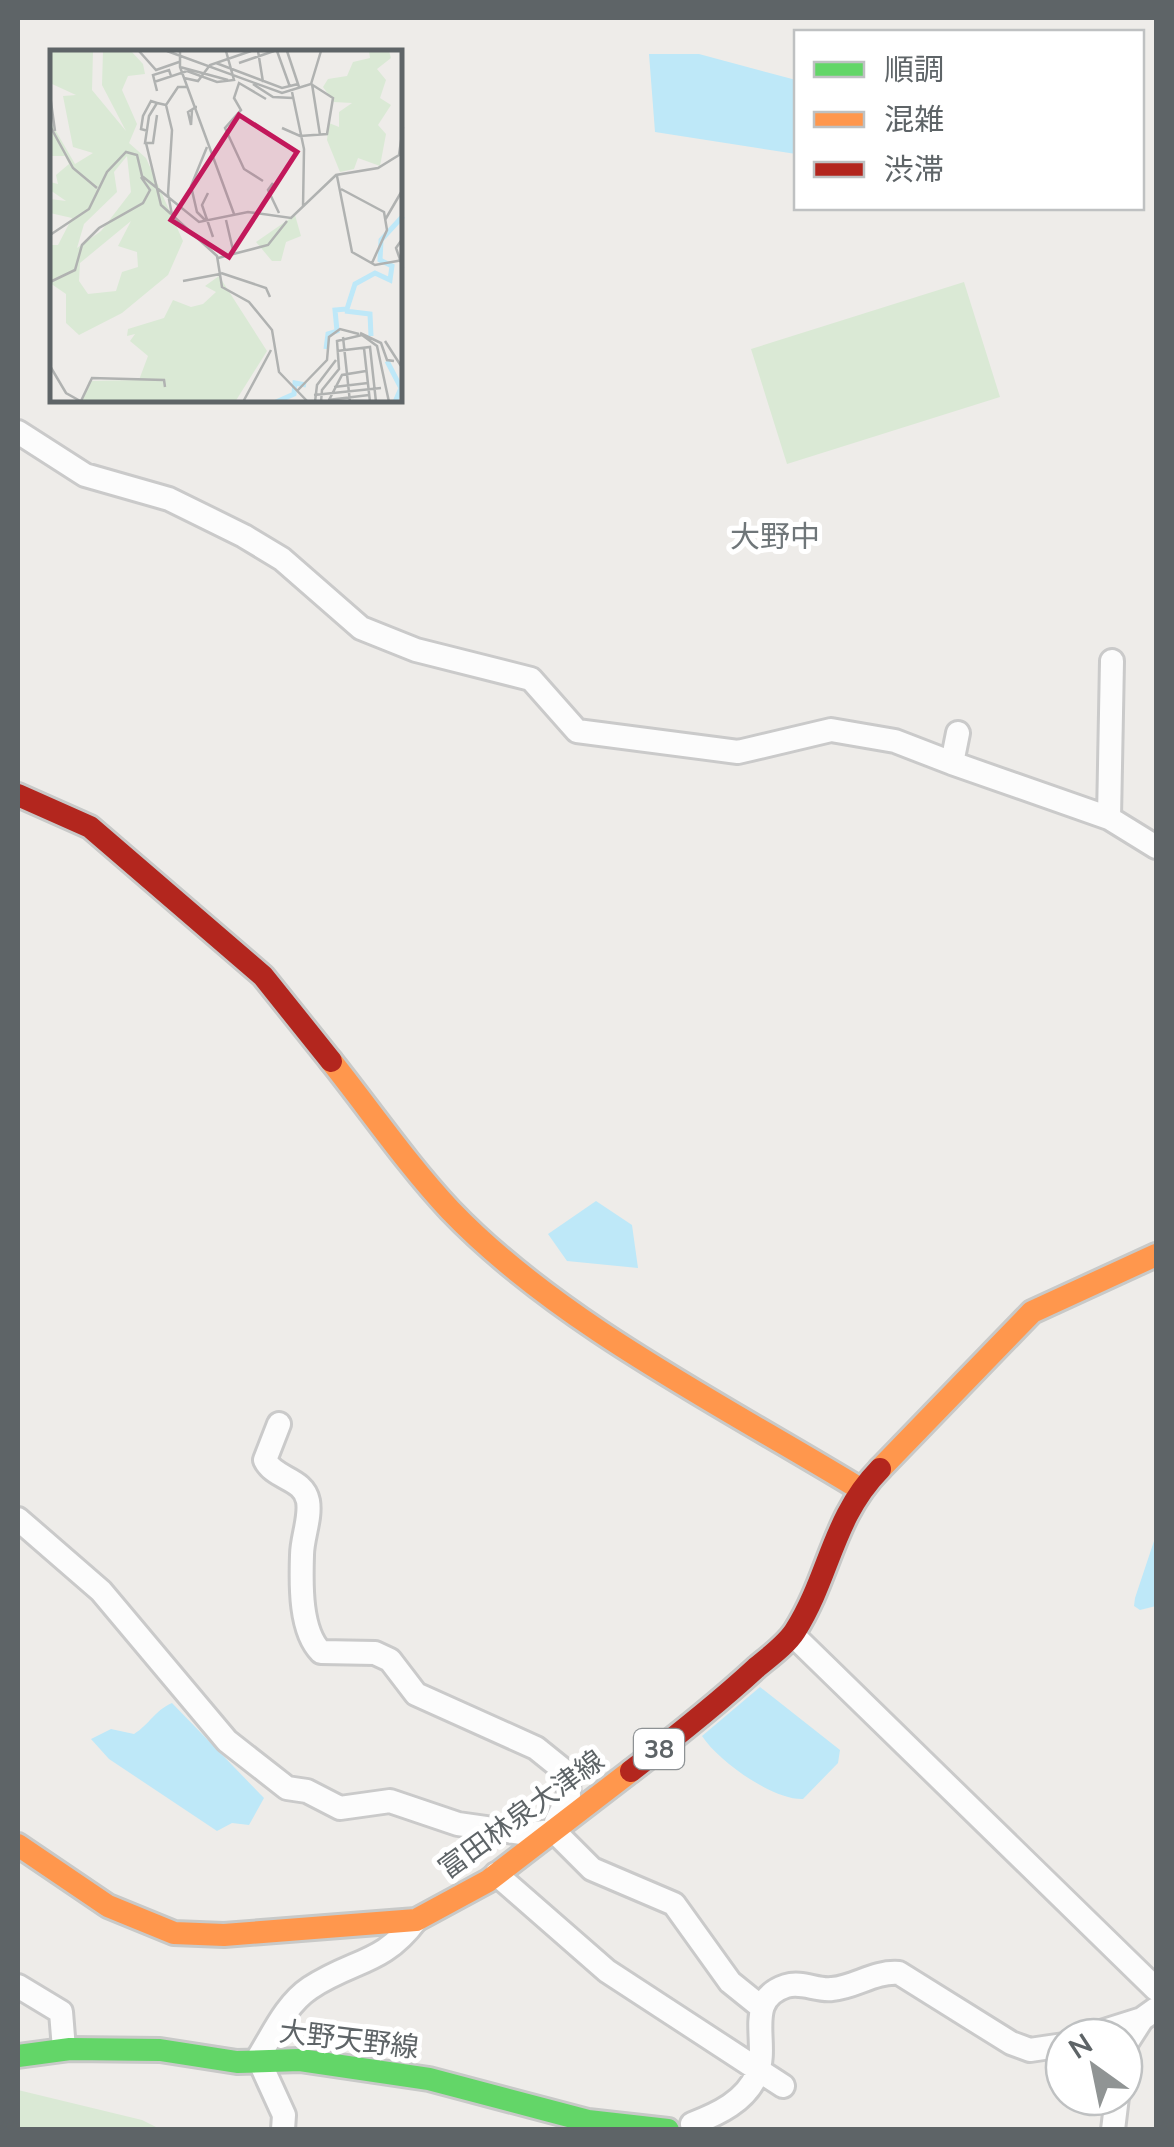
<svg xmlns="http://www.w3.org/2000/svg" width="1174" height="2147" viewBox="0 0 1174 2147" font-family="'Nunito Sans','Noto Sans JP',sans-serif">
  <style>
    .green { fill: #dae9d5 }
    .water { fill: #bee8f8 }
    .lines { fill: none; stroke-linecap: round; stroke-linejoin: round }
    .street-casing { stroke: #cacaca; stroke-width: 28 }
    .fast-casing { stroke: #c8c9c8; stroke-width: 28 }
    .slow-casing { stroke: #c8c9c8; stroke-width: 28 }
    .jam-casing { stroke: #c8c9c8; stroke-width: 28 }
    .street { stroke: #fcfcfc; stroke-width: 22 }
    .fast { stroke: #63d668; stroke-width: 22 }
    .slow { stroke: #ff974d; stroke-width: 22 }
    .jam { stroke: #b3261e; stroke-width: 22 }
    .labels { text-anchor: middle; stroke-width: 10; stroke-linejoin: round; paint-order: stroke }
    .shield { fill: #fff; stroke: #8e9295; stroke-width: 2.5 }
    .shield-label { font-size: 25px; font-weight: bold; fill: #5e6467 }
    .street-label { font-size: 28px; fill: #5e6467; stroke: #fff }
    .neighbourhood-label { font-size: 30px; fill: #6f7679; stroke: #fff }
    .inset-river { fill: none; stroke: #bee8f8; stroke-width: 5 }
    .inset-road { fill: none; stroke: #b0b2b1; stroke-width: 2.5 }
    .view { fill: #c2185b; fill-opacity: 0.15; stroke: #c2185b; stroke-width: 5 }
    .inset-edge { fill: none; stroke: #5e6467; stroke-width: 5 }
  </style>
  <rect width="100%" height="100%" fill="#eeece9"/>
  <path class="green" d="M 964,282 L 1000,397 L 787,464 L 751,349 Z
    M 18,2090 L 142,2120 L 160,2129 L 18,2129 Z"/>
  <path class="water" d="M 649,54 L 699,54 L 796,80 L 796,154 L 655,132 Z
    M 596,1201 L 632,1225 L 638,1268 L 567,1261 L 548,1234 Z
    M 1156,1535 L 1156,1606 L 1140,1610 L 1134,1606 L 1135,1598 Z
    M 760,1687 L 840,1750 L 838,1763 L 803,1799 C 773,1800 719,1762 702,1736 Z
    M 172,1703 L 264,1798 L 249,1825 L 232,1823 L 217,1831 L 109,1759 L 91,1739 L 111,1729 L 134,1734 C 150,1724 154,1711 172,1703 Z"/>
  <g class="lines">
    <g class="street-casing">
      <path id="street" d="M 18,432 L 85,475 L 169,499 L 244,536 L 282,559 L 361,628 L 416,650 L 531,679 L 577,731 L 738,752 L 831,730 L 895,741 L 952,763 L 958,733
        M 1112,661 L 1109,818 L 1156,847
        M 952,763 L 1109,818
        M 279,1424 L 265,1460 C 274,1479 304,1478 308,1501 C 311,1518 302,1538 302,1555 C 301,1585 300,1631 321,1652 L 375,1653 L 390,1660 L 416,1694 L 536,1748 L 567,1773 L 569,1795 L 556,1822
        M 18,1519 L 101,1591 L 227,1741 L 287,1788 L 307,1791 L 340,1808 L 390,1801 L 458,1824 L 529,1834 L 551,1831
        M 793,1635 L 1156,1989
        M 554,1831 L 592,1869 L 674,1904 L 730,1982 L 761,2007
        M 496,1874 L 607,1971 L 783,2086
        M 18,1986 L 61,2012 L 64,2049
        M 1085,2037 L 1142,2019
        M 1124,2047 L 1142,2019 L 1156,2009
        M 692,2124 C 718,2114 746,2101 757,2074 C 770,2043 743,2000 786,1986 C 802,1981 817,1991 832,1989 C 856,1987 874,1971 899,1973 L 1011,2043 L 1030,2050 L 1064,2045
        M 283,2130 L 284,2115 L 258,2058 C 273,2034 286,2004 310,1988 C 354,1959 382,1965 416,1920
        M 1113,2130 L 1117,2097"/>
    </g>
    <g class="fast-casing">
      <path id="fast" d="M 18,2056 L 70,2049 L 160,2050 L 237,2062 L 300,2060 L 429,2079 L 588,2121 L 668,2130"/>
    </g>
    <g class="slow-casing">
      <path id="slow" d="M 331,1061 C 370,1110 407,1164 450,1210 C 558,1323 726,1407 860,1489
        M 880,1469 L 1032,1312 L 1156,1255
        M 18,1845 L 108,1906 L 174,1933 L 224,1935 L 416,1920 L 488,1881 L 631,1771"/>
    </g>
    <g class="jam-casing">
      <path id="jam" d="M 18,795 L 90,827 L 263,976 L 331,1061
        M 631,1771 C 674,1738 716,1705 756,1668 C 769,1657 786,1645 795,1631 C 830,1576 832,1518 880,1469"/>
    </g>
    <use href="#street" class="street"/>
    <use href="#fast" class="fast"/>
    <use href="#slow" class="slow"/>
    <use href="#jam" class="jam"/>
  </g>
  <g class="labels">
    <rect class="shield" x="634" y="1729" width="50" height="40" rx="8"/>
    <g class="shield-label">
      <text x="659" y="1758">38</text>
    </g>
    <g class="street-label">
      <text transform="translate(521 1814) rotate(-36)" y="10">富田林泉大津線</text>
      <text transform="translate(349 2039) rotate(7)" y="10">大野天野線</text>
    </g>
    <g class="neighbourhood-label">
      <text x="775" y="547">大野中</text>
    </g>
  </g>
  <g transform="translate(50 50)">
    <rect width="352" height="352" fill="#eeece9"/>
    <path d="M 0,1 L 43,1 L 42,40 L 76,81 L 52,35 L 53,1 L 81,1 L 93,14 L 95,24 L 78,26 L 72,40 L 87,74 L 79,93 L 96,108 L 133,191 L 118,225 L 72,263 L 29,285 L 16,273 L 16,244 L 0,233 L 0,195 L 8,195 L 22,168 L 0,163 L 0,149 L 16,151 L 0,140 L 0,132 L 8,134 L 6,125 L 19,114 L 15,106 L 1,106 L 0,71 L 25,114 L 43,103 L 23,97 L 13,46 L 26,45 L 2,34 ZM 77,106 L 81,142 L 51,181 L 27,198 L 34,174 L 67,142 L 64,122 ZM 81,171 L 68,196 L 87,202 L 88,217 L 72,222 L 66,241 L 38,244 L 29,231 L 30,213 ZM 319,1 L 339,1 L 341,8 L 327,19 L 336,30 L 330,48 L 341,55 L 328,75 L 336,84 L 330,116 L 308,108 L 304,119 L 290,122 L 277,90 L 279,73 L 289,77 L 289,62 L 302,53 L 284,52 L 273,37 L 278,29 L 297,26 L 303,12 L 320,8 ZM 245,165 L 251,186 L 236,192 L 231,211 L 222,211 L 206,192 ZM 169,226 L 217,301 L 185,352 L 32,352 L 39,331 L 89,330 L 98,306 L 80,291 L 85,284 L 77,286 L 78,279 L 114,268 L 123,250 L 141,257 L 153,254 L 166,242 L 155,236 Z" fill="#dae9d5" fill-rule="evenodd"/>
    <path class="inset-river" d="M 295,261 L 320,264 L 321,286M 276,299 L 278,284 L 287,281 L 285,260 L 297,259 L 305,234 L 325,223 L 340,230 L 342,216 L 330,210 L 331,190 L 353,166M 337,311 L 351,338 L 345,352M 226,352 L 244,344 L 245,333 L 256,335"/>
    <path class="inset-road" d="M 89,1 L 106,20 L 129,12M 117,1 L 232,43 L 261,34 L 271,1M 130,1 L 130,17 L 184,164M 208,1 L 213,32M 227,1 L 240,37M 237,1 L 249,37M 166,13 L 232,38 L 248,34M 189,13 L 224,1M 130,17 L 178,30M 134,28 L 148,31 L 160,15 L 201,1M 104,32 L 137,21 L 167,32 L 184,30 L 176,1M 203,34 L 223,47 L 243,48M 262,34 L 270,85M 107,41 L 103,25 L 119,20 L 121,26M 242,42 L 254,99 L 253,158M 0,45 L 5,81M 142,60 L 141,75 L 138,62 L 146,57 L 147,57M 107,65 L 103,93 L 95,93 L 99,66 L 107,53 L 116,55M 0,76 L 23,118 L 47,138M 232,78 L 250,86 L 277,84 L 283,48 L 261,34M 98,81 L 91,79 L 93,66 L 101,51 L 107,53M 96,93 L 111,155 L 121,164M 287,126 L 302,202 L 325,215 L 353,210M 213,131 L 194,119 L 175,78 L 191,60 L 184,48 L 189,33 L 216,49M 223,133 L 218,140 L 229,163M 291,139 L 334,162 L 337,180 L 322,213M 158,143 L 152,155 L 163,187M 118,144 L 122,80 L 116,55 L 128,37 L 138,37M 118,144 L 122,165 L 167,206 L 172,237 L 199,252 L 222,280 L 229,322 L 258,352M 176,170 L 183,200M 335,170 L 353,139M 156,171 L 147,162 L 141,136 L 157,97M 0,185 L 39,159 L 57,122 L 76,102 L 87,105 L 92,126 L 149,172 L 198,162 L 241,168 L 286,125 L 328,118 L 349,105 L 353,77M 353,188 L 346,198 L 353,218M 168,208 L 218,195 L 237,171M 171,223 L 216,238 L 220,247M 133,231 L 170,224M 0,232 L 25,220 L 32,195 L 49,178 L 93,153 L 100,140 L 91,127M 310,283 L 331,293 L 337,310 L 344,311M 293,287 L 300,352M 335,291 L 353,319M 314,298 L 320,352M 287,301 L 320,297 L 326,352M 0,316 L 16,343 L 32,352M 284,337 L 318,333M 248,340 L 277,310 L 279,287 L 290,279 L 309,284M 264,345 L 331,338M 278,350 L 319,345M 31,351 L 42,328 L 114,330 L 115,337M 193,352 L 221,300M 265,352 L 267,335 L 286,310M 271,352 L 272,340 L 289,319 L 287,291 L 312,285 L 327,296 L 339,352M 278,352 L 292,325 L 316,321"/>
    <path class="view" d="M 189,65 L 247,102 L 179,207 L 121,170 Z"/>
    <rect width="352" height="352" class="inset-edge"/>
  </g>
  <rect width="1174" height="2147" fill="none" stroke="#5e6467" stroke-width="40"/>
  <rect x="794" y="30" width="350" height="180" fill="#ffffff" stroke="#bfc1c2" stroke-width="2.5"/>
  <rect x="814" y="62" width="50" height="15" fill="#63d668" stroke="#bfc1c2" stroke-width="2.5"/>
  <text x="884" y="80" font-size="30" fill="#5e6467">順調</text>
  <rect x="814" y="112" width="50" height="15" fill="#ff974d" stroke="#bfc1c2" stroke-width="2.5"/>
  <text x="884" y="130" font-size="30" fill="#5e6467">混雑</text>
  <rect x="814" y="162" width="50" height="15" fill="#b3261e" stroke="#bfc1c2" stroke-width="2.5"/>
  <text x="884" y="180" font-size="30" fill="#5e6467">渋滞</text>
  <g transform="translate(1094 2067) rotate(327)"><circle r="48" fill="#ffffff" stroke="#bfc1c2" stroke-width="2.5"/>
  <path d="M0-8L18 38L0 25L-18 38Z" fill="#909494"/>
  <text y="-15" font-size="28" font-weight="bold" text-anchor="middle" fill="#5e6467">N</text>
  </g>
</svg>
